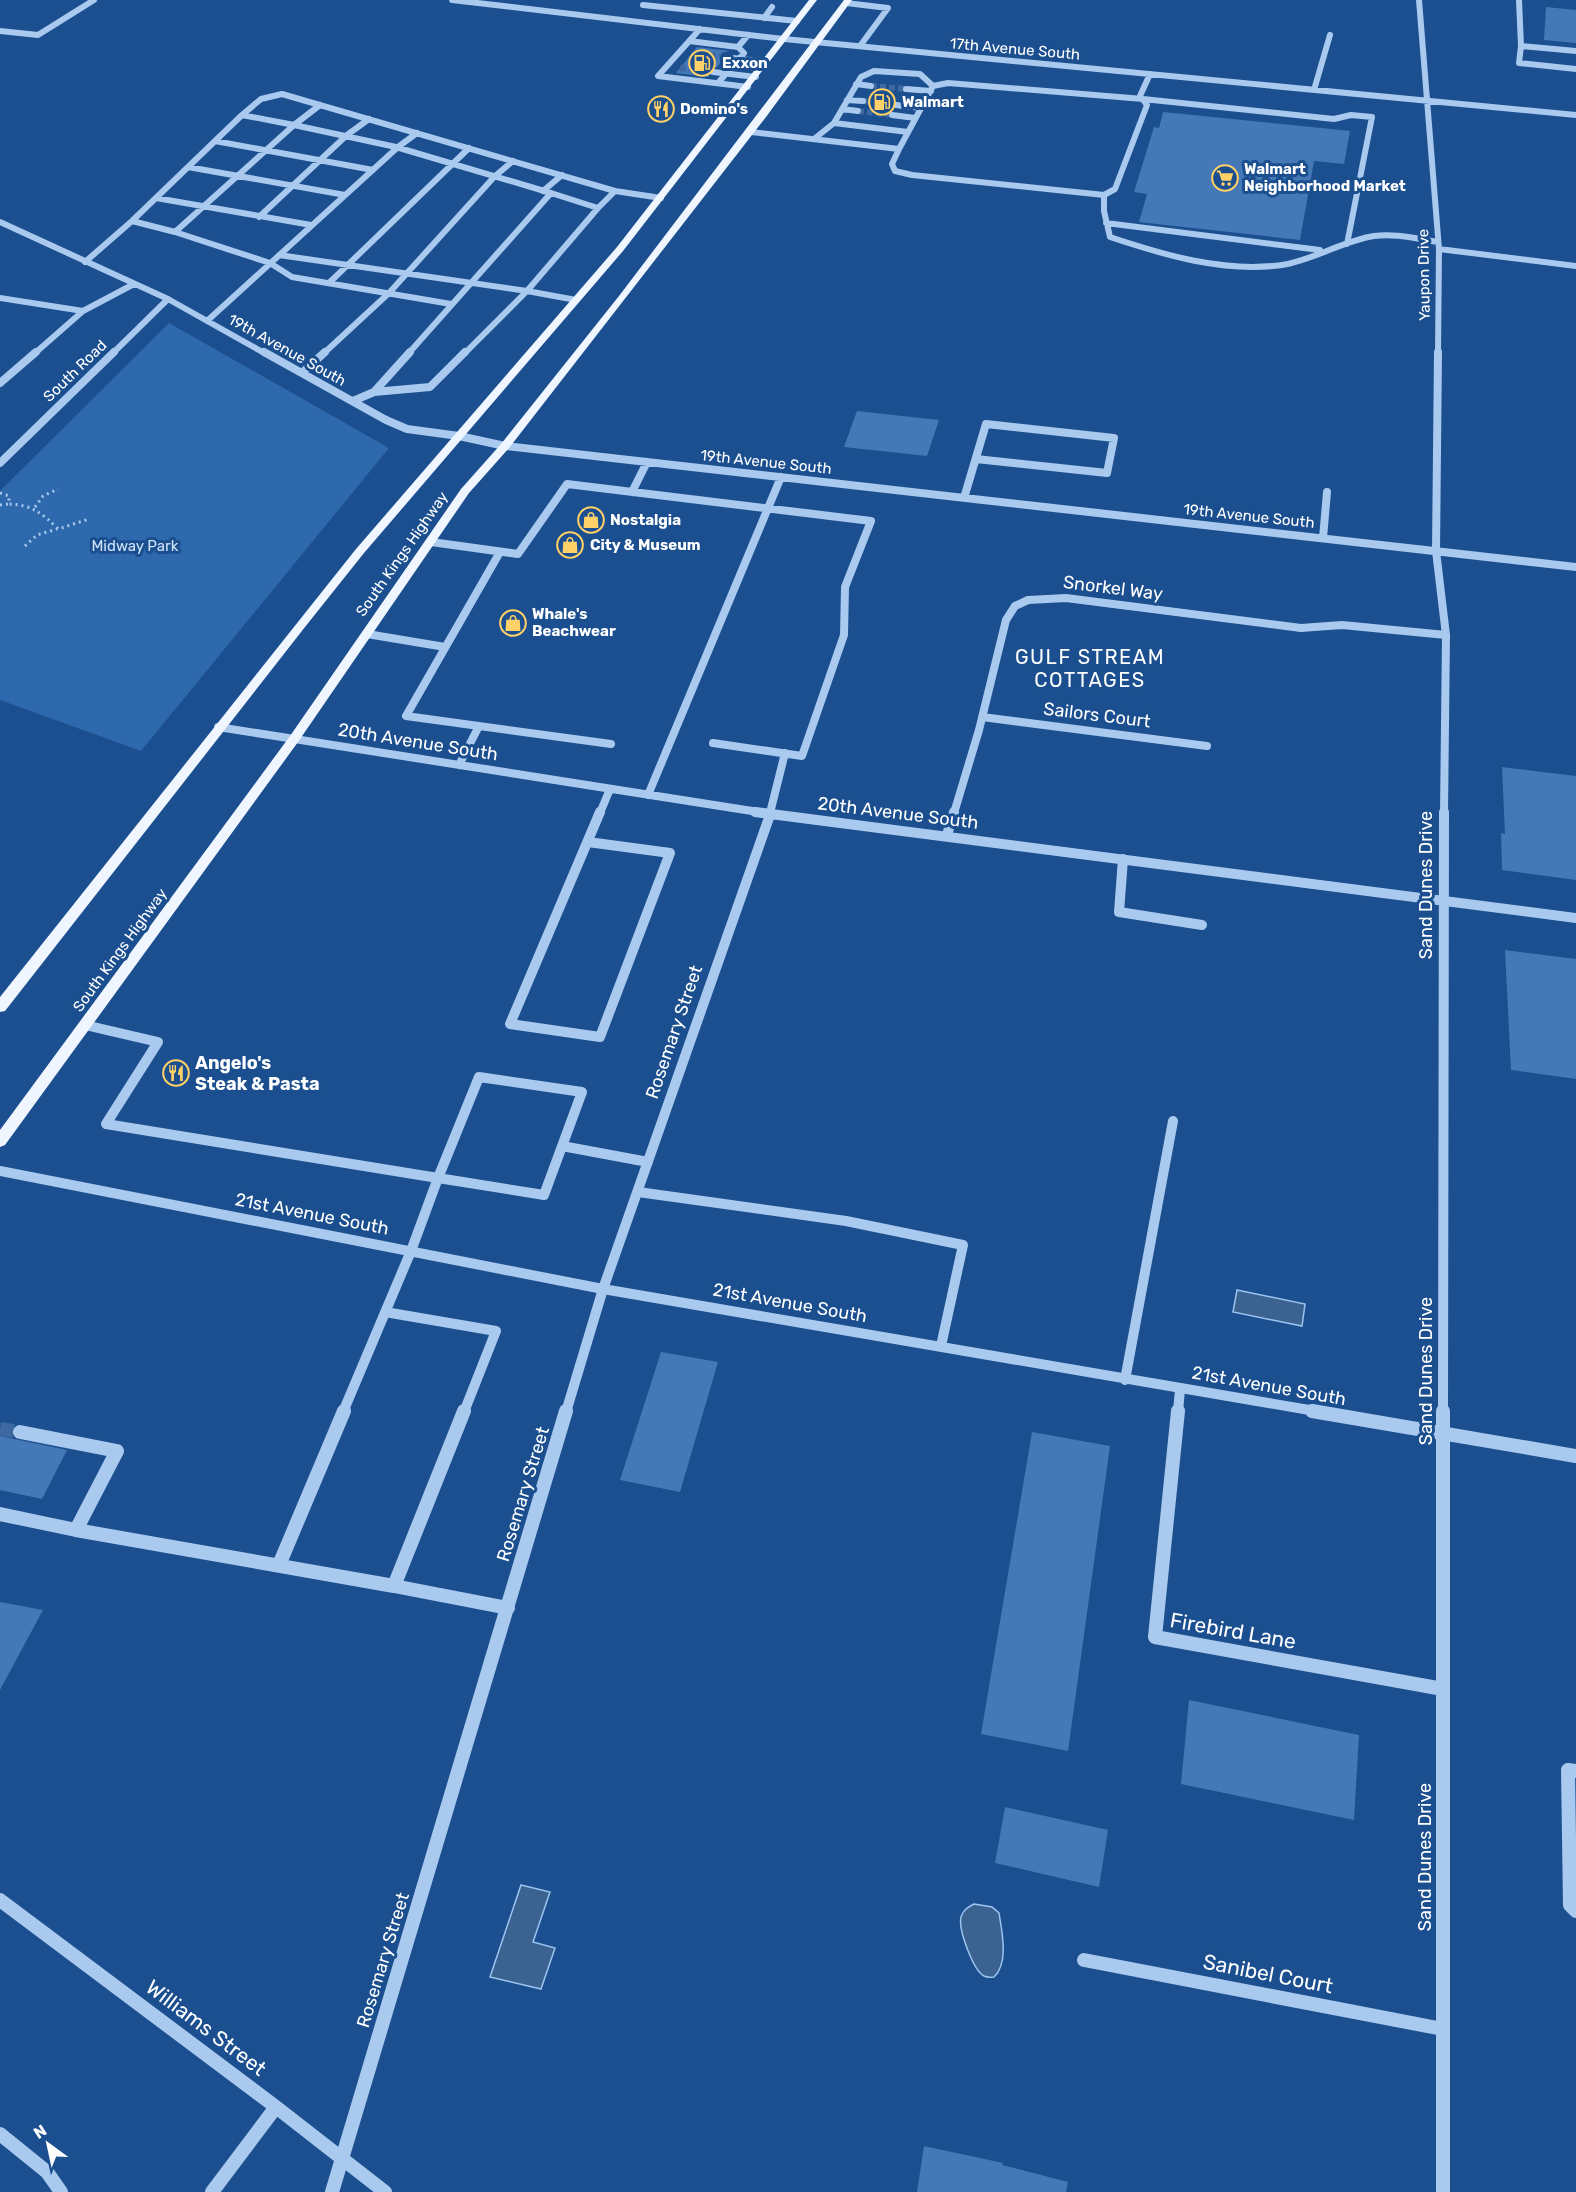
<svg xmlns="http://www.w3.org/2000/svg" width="1576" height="2192" viewBox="0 0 1576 2192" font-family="Rubik,sans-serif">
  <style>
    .green { fill: #2e69ad }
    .water { fill: #3c6290; stroke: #9cc4f0; stroke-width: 1.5 }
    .building { fill: #4478b7 }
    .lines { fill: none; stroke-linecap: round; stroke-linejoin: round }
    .minor-tunnel-far1 { stroke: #3d69a0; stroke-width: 6; stroke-dasharray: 6 3; stroke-linecap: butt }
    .minor-tunnel { stroke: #3d69a0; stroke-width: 14; stroke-dasharray: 14 7; stroke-linecap: butt }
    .path { stroke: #a9c9ee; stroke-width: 3; stroke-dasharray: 2 4; stroke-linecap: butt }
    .minor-far3 { stroke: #a9c9ee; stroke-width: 6 }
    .minor-far2 { stroke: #a9c9ee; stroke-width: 8 }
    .minor-far1 { stroke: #a9c9ee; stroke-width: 10 }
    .minor { stroke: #a9c9ee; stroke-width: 14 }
    .major { fill: #f0f6ff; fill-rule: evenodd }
    .labels { text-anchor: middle; stroke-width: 6; stroke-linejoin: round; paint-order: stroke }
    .far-street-label { font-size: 15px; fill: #fff; stroke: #1b4f8f }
    .far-poi-label { font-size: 15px; font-weight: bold; fill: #fff; stroke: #1b4f8f; text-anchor: start }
    .far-park-label { font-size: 15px; fill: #cfe3fa; stroke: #1b4f8f }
    .street-label { font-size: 18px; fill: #fff; stroke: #1b4f8f }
    .poi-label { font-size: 18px; font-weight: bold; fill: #fff; stroke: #1b4f8f; text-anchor: start }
    .neighbourhood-label { font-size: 20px; letter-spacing: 1.5px; fill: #fff; stroke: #1b4f8f }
    .near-street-label { font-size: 21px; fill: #fff; stroke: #1b4f8f }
  </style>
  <rect width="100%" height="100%" fill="#1b4f8f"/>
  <path class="green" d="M 169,323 L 389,448 L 141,751 L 0,700 L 0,491 Z"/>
  <path class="water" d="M 1237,1290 L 1305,1304 L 1302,1326 L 1233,1312 Z
    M 521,1885 L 550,1892 L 533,1942 L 555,1948 L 541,1989 L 490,1977 Z
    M 974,1904 L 992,1907 L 999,1913 C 1002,1932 1009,1963 994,1977 C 990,1977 988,1978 984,1976 C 973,1970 958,1929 961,1917 C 963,1910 968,1907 974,1904 Z"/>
  <path class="building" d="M 1546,7 L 1576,10 L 1576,43 L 1544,40 Z
    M 697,47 L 730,51 L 721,53 L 722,61 L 717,67 L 709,68 L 709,77 L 676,73 Z
    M 1163,112 L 1350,131 L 1344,164 L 1314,161 L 1300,240 L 1139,222 L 1147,194 L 1134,192 L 1154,127 L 1159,128 Z
    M 857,411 L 939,420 L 927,456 L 844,447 Z
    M 1502,767 L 1576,776 L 1576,880 L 1502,870 L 1501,833 L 1505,834 Z
    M 1505,950 L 1576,959 L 1576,1079 L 1511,1070 Z
    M 661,1352 L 718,1362 L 680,1492 L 620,1480 Z
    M 1032,1432 L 1110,1446 L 1068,1751 L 981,1734 Z
    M 0,1436 L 67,1450 L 42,1499 L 0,1490 Z
    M 0,1602 L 43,1610 L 0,1690 Z
    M 1189,1700 L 1359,1735 L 1354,1820 L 1181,1784 Z
    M 1005,1807 L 1108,1830 L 1099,1887 L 995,1863 Z
    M 924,2146 L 1003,2163 L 1002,2165 L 1068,2182 L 1066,2192 L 917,2192 Z"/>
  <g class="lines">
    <path class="minor-tunnel-far1" d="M 692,54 L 725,57
      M 680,68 L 713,72
      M 871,86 L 906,89
      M 863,101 L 896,105
      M 858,111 L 892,115"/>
    <path class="minor-tunnel" d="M 0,1429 L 20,1432"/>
    <path class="path" d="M 0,493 L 9,496 L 9,504 C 32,505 42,513 58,529 L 89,519
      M 0,505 L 9,504
      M 35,507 L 43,496 L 58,489
      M 25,546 L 37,535 L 57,529"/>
    <path class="minor-far3" d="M 452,0 L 784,39 L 1576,115
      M 1419,0 L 1439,249 L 1438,354
      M 1519,0 L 1521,46 L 1519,63 L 1576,69
      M 846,3 L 888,8 L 860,46
      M 643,5 L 797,21
      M 764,18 L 772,7
      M 700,29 L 658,76 L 748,87
      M 0,31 L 38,35 L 94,0
      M 689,41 L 738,47 L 748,35
      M 1521,46 L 1576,51
      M 725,57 L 766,62
      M 713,72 L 756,77
      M 718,83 L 744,53 L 738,47
      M 856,84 L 871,86
      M 906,89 L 931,91
      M 1314,90 L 1330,35
      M 847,100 L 863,101
      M 896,105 L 921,108
      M 842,109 L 858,111
      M 242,115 L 294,125 L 175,232 L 132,221 Z
      M 242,115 L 261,99 L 282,94 L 615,191 L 598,208
      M 892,115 L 915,118
      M 834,123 L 908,132
      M 294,125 L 396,147 L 551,193 L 408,354
      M 294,125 L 320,105
      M 751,132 L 899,149 L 892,164 L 895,171 L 912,175 L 1104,195 L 1115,189 L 1147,105 L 1140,96 L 1150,74
      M 814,139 L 834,123 L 861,77 L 874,71 L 920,74 L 933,86
      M 215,141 L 373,170
      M 899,149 L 933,86 L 948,83 L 1143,99 L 1334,119 L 1351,115 L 1372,117 L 1347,244
      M 188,167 L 345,195
      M 543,191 L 562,175
      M 615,191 L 661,198
      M 1104,195 L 1104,211 L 1110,237 C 1164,255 1224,273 1282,265 C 1314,260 1342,241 1374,236 C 1395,233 1417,239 1438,242
      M 156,198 L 311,225
      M 259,217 L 347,135 L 369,119
      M 0,222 L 168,299 L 266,354
      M 1106,223 L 1320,250
      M 175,232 L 270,263 L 292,277 L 451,304
      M 1439,249 L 1576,266
      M 279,255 L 527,291 L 598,208 L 551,193
      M 85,262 L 132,221
      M 329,283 L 469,148
      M 0,298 L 83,311
      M 207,321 L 398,147 L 417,133
      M 34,354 L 83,311 L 134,284
      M 112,354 L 168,299
      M 323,354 L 389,293 L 495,176 L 513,161
      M 464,354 L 527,291 L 576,300"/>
    <path class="minor-far2" d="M 264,352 L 386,420 L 407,429 L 459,436 L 505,446 L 1576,567
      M 1438,352 L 1436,551 L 1446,635 L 1444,813
      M 302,373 L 325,352
      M 0,383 L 36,352
      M 374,392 L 410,352
      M 353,401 L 374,392 L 430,387 L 465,352
      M 0,463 L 114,352
      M 632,492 L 647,462
      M 964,498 L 986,424 L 1114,438 L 1107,473 L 976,459
      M 1323,538 L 1327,492
      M 431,542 L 518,554 L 567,484 L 871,521 L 845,587 L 844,635 L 802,756 L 713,743
      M 500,552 L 406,716 L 611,744
      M 367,634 L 445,647
      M 982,717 L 1207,746
      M 218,727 L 765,813
      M 459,765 L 479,726
      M 648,795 L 781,477
      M 600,813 L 610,789
      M 770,813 L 785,753
      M 954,813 L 979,730 L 1006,620 L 1015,606 L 1028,600 L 1066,598 L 1301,628 L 1342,625 L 1446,635"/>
    <path class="minor-far1" d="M 755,812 L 1576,918
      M 947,835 L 954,812
      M 588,842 L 670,853 L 600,1037 L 510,1024 L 600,812
      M 1123,859 L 1119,912 L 1202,925
      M 85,1025 L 158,1042 L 106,1124 L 438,1178
      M 479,1077 L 582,1092 L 544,1195 L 438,1178 Z
      M 562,1146 L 648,1162
      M 0,1171 L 603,1289 L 1321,1412
      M 638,1192 L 846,1221 L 963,1245 L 941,1346
      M 385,1312 L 496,1331 L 464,1412
      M 1125,1380 L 1173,1121
      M 343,1412 L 411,1251 L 438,1178
      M 566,1412 L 603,1289 L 771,812
      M 1178,1412 L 1180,1389
      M 1443,1412 L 1444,812"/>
    <path class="minor" d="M 1178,1411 L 1155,1637 L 1443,1689
      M 1312,1411 L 1576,1456
      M 1443,1411 L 1443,2192
      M 0,1514 L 76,1530 L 117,1451 L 20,1432
      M 76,1530 L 394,1586 L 464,1411
      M 279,1565 L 344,1411
      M 394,1586 L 508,1608
      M 1576,1771 L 1568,1770 L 1570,1905 L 1576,1911
      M 0,1900 L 276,2107 L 385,2192
      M 1084,1960 L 1443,2029
      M 0,2134 L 47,2172 L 61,2192
      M 212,2192 L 276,2107
      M 332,2192 L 566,1411"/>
    <path class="major" d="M 809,0 L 817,0 L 623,251 L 364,553 L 305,627 L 5,1011 L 0,1012 L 0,997 L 356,549 L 617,247 Z
      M 844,0 L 852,0 L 766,117 L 509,448 L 469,493 L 298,742 L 5,1145 L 0,1147 L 0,1130 L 290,736 L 461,489 L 501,444 L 619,296 Z"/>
  </g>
  <defs>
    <g id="fuel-ring" transform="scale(1.35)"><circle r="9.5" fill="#1b4f8f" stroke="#ffd166" stroke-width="1.5"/><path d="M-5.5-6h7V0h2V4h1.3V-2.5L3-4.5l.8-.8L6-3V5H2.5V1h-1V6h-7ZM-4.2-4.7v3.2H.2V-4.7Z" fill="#ffd166"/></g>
    <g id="restaurant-ring" transform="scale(1.35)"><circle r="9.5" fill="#1b4f8f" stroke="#ffd166" stroke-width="1.5"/><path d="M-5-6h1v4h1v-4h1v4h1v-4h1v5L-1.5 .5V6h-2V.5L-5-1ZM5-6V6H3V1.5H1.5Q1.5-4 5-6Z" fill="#ffd166"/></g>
    <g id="supermarket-ring" transform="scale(1.35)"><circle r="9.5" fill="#1b4f8f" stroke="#ffd166" stroke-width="1.5"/><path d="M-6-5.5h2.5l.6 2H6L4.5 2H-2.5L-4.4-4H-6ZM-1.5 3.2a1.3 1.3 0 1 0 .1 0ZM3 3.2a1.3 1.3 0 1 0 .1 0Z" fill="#ffd166"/></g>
    <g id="shop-ring" transform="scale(1.35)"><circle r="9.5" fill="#1b4f8f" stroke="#ffd166" stroke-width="1.5"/><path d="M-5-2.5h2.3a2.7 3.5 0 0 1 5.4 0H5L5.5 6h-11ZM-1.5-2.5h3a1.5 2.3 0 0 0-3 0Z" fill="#ffd166"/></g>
  </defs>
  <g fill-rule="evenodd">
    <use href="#fuel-ring" x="702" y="63"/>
    <use href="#fuel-ring" x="882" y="102"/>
    <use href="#restaurant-ring" x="661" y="109"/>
    <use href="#supermarket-ring" x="1225" y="178"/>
    <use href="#shop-ring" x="591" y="520"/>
    <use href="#shop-ring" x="570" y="545"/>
    <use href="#shop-ring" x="513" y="623"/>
    <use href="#restaurant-ring" x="176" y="1073"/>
  </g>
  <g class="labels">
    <g class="far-street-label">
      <text transform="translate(1015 49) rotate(5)" y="5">17th Avenue South</text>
      <text transform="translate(1424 275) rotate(-91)" y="5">Yaupon Drive</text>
      <text transform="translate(287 350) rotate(29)" y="5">19th Avenue South</text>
      <text transform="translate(75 371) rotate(-44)" y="5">South Road</text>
      <text transform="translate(766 462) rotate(6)" y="5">19th Avenue South</text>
      <text transform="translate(1249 516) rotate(6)" y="5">19th Avenue South</text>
      <text transform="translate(402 554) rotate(-55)" y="5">South Kings Highway</text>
      <text transform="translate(120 950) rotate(-54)" y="5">South Kings Highway</text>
    </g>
    <g class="far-poi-label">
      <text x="722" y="68">Exxon</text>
      <text x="902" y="107">Walmart</text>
      <text x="680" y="114">Domino's</text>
      <text x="1244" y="174">Walmart<tspan x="1244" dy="17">Neighborhood Market</tspan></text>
      <text x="610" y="525">Nostalgia</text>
      <text x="590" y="550">City &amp; Museum</text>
      <text x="532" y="619">Whale's<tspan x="532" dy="17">Beachwear</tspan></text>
    </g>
    <g class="far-park-label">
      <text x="135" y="551">Midway Park</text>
    </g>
    <g class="street-label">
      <text transform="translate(1113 588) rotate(7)" y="6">Snorkel Way</text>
      <text transform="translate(1097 715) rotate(7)" y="6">Sailors Court</text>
      <text transform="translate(418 742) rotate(9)" y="6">20th Avenue South</text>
      <text transform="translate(898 813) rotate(7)" y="6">20th Avenue South</text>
      <text transform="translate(1426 885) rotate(-90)" y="6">Sand Dunes Drive</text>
      <text transform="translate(674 1032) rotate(-71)" y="6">Rosemary Street</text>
      <text transform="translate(312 1214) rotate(11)" y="6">21st Avenue South</text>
      <text transform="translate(790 1303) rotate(10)" y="6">21st Avenue South</text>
      <text transform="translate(1426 1371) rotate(-90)" y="6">Sand Dunes Drive</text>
      <text transform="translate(1269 1386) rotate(10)" y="6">21st Avenue South</text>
      <text transform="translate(523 1494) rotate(-73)" y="6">Rosemary Street</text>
      <text transform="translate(1425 1857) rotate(-90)" y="6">Sand Dunes Drive</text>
      <text transform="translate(383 1960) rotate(-73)" y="6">Rosemary Street</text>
    </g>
    <g class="poi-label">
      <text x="195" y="1069">Angelo's<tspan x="195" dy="21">Steak &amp; Pasta</tspan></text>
    </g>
    <g class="neighbourhood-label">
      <text x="1090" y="664">GULF STREAM<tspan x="1090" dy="23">COTTAGES</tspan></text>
    </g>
    <g class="near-street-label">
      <text transform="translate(1233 1631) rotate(10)" y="7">Firebird Lane</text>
      <text transform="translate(1268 1974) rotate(11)" y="7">Sanibel Court</text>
      <text transform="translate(206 2028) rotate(37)" y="7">Williams Street</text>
    </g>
  </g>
  <g transform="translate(48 2144) rotate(327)" stroke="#1b4f8f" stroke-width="4.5" paint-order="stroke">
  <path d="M0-4.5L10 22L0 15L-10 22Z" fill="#ffffff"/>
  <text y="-9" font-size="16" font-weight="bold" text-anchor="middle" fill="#ffffff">N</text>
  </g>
</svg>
